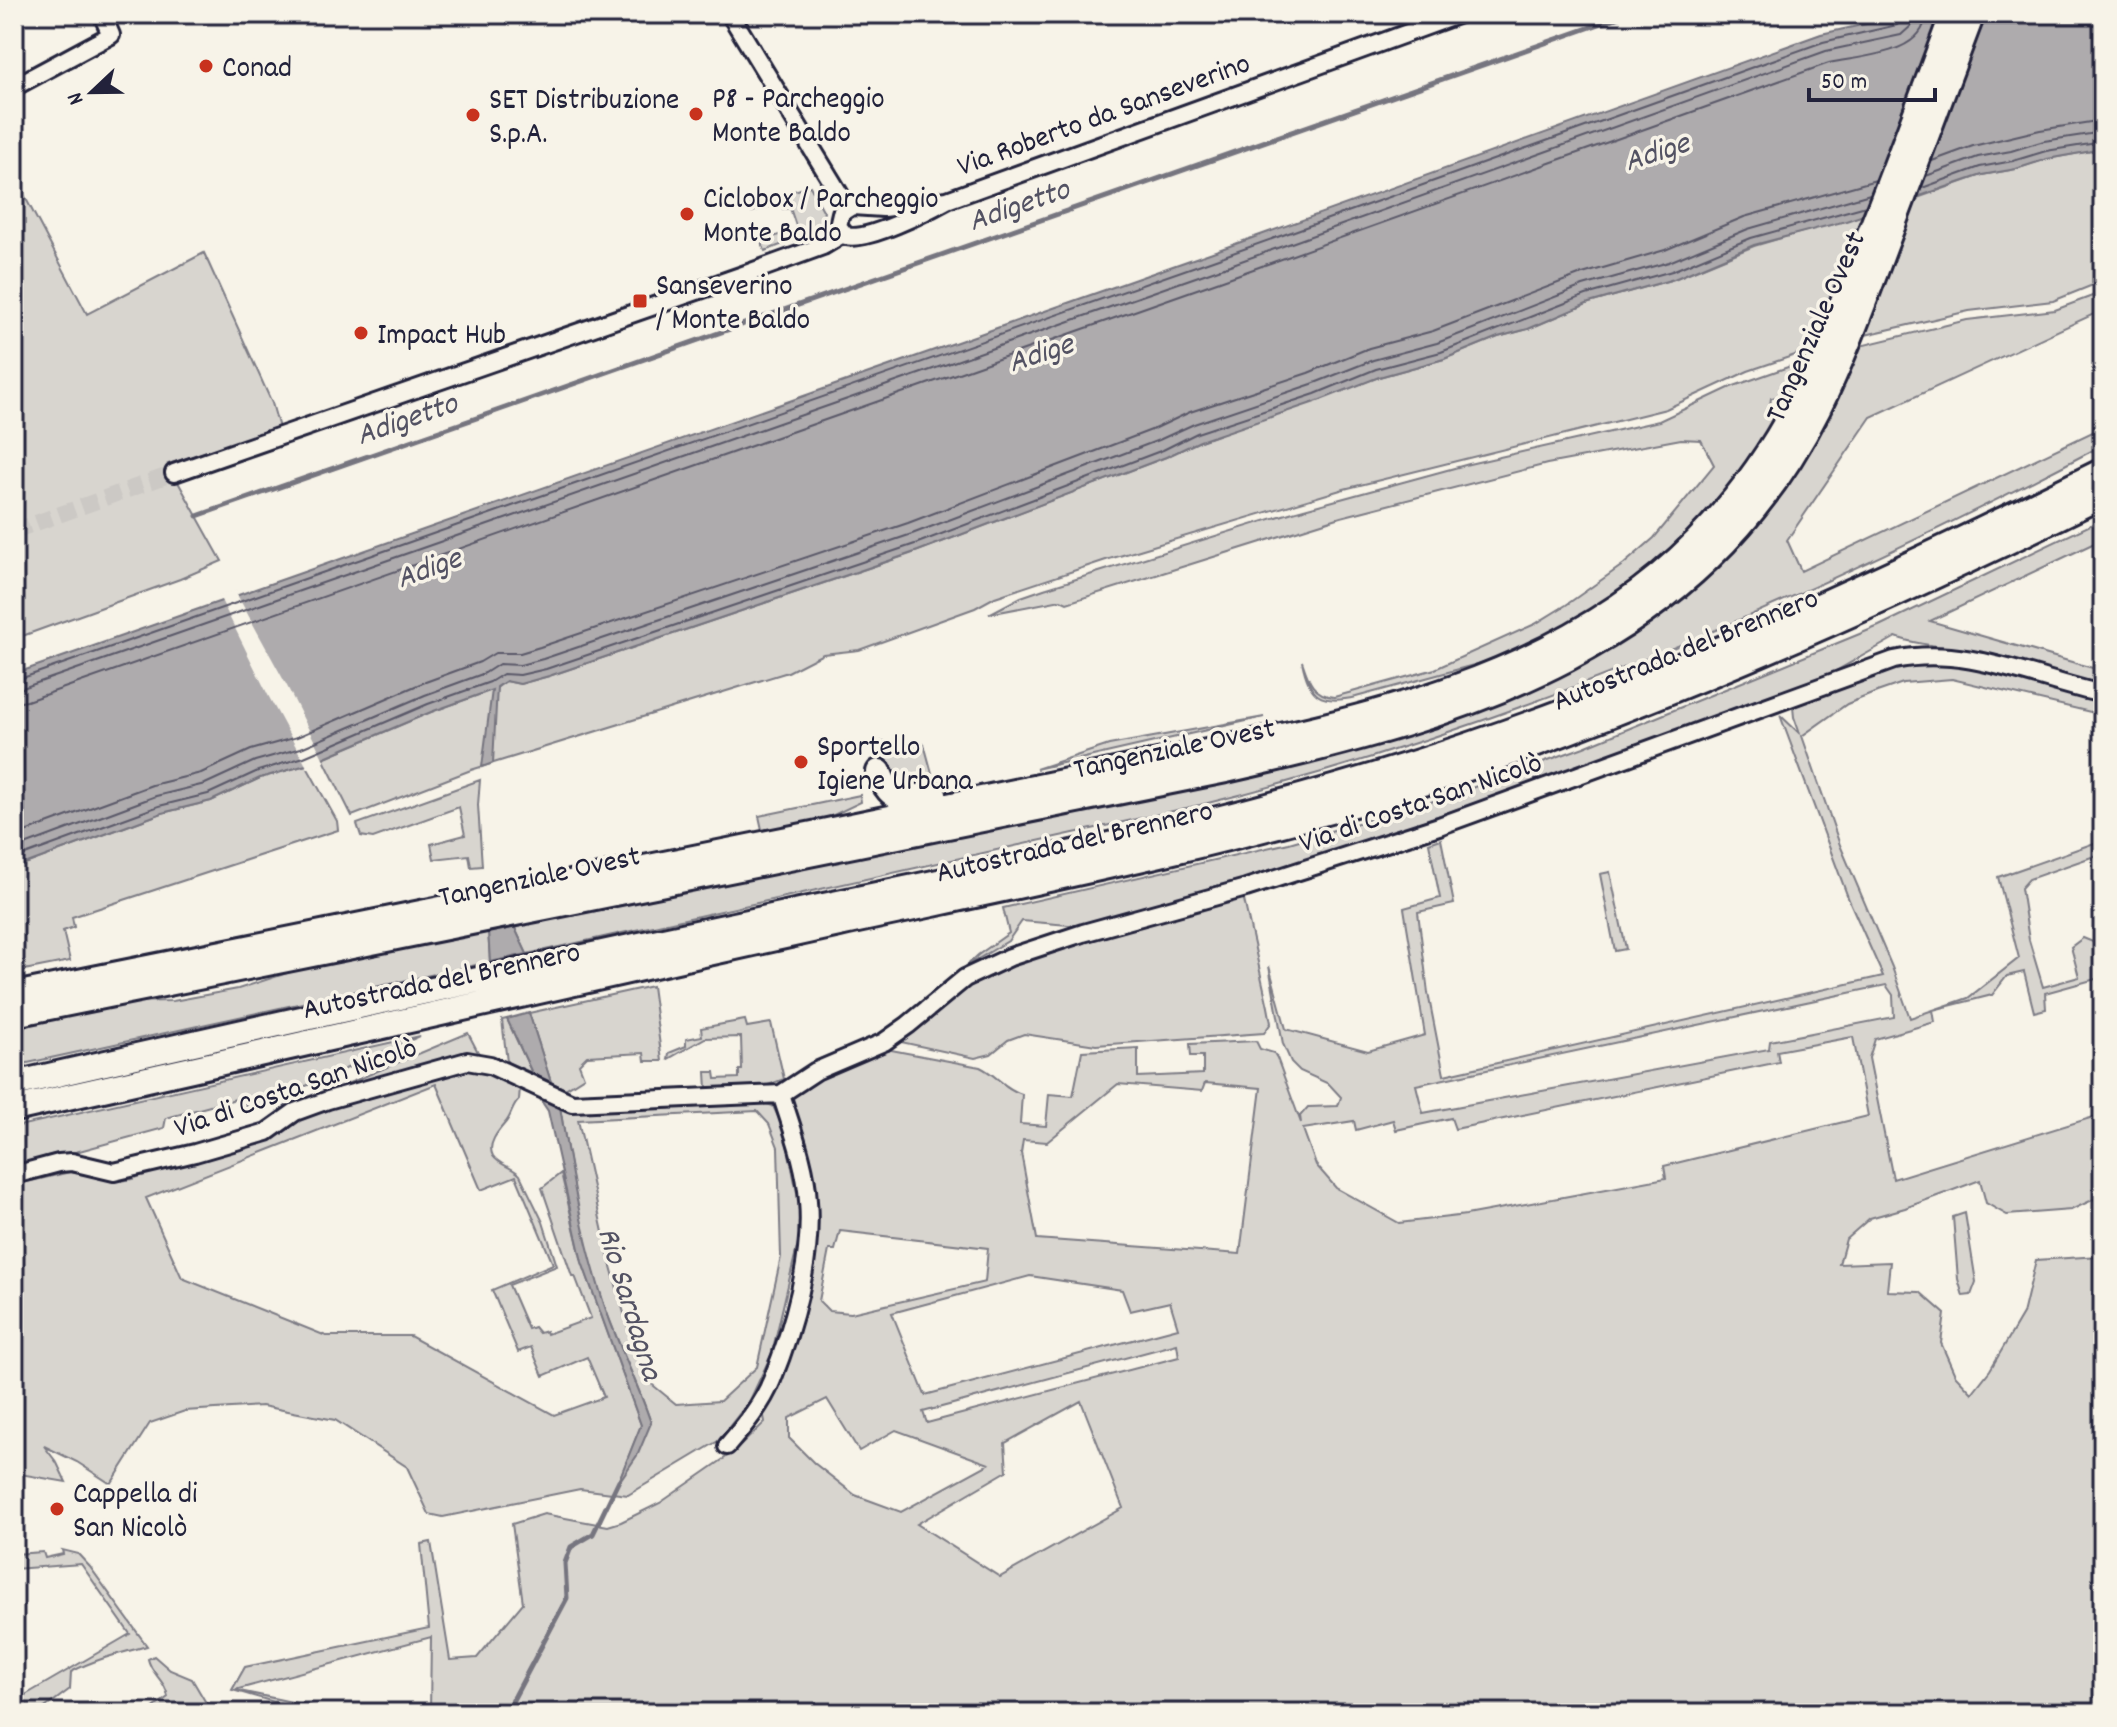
<svg xmlns="http://www.w3.org/2000/svg" width="2117" height="1727" viewBox="0 0 2117 1727" font-family="Dekko,sans-serif">
  <style>
    .green { fill: #d8d5cf; stroke: #7d7c85; stroke-width: 2; fill-rule: evenodd }
    .water { fill: #aeabad; stroke: #76747f; stroke-width: 2 }
    .pier { fill: #f7f3e8 }
    .lines { fill: none; stroke-linecap: round; stroke-linejoin: round }
    .shore { stroke: #5a5969; stroke-width: 2 }
    .stream { stroke: #76747f; stroke-width: 5 }
    .minor-tunnel { stroke: #ccc9c5; stroke-width: 16; stroke-dasharray: 16 8; stroke-linecap: butt }
    .minor-casing { stroke: #22223b; stroke-width: 22 }
    .highway-casing { stroke: #22223b; stroke-width: 30 }
    .minor { stroke: #f7f3e8; stroke-width: 16 }
    .highway { stroke: #f7f3e8; stroke-width: 24 }
    .poi-dot { fill: #c8321e; stroke: #f7f3e8; stroke-width: 3 }
    .labels { text-anchor: middle; stroke-width: 7; stroke-linejoin: round; paint-order: stroke }
    .poi-label { font-size: 30px; fill: #22223b; stroke: #f7f3e8; text-anchor: start }
    .street-label { font-size: 30px; fill: #22223b; stroke: #f7f3e8 }
    .water-label { font-size: 32px; font-style: italic; fill: #535263; stroke: #f7f3e8 }
  </style>
  <rect width="100%" height="100%" fill="#f7f3e8"/>
  <filter id="ink" filterUnits="userSpaceOnUse"><feTurbulence type="fractalNoise" baseFrequency=".0125" numOctaves="2"/><feDisplacementMap in="SourceGraphic" scale="16" xChannelSelector="R" yChannelSelector="G"/><feConvolveMatrix kernelMatrix="1 2 1 2 8 2 1 2 1" color-interpolation-filters="sRGB"/></filter>
  <g filter="url(#ink)">
    <path class="green" d="M 2103,149 L 2103,281 L 2053,301 L 1969,311 L 1865,335 L 1917,198 L 1982,175 L 2016,169 L 2047,159 Z
      M 14,176 L 87,314 L 204,253 L 272,403 L 279,428 L 168,464 L 222,561 L 180,579 L 14,639 Z
      M 810,186 L 824,212 L 815,232 L 765,251 L 761,241 L 797,229 L 790,208 L 783,209 L 781,203 L 752,212 L 750,205 Z
      M 1864,214 L 1813,349 L 1748,371 L 1666,409 L 1344,489 L 1106,560 L 995,597 L 975,608 L 859,650 L 823,654 L 788,672 L 471,770 L 352,816 L 323,758 L 431,712 L 495,689 L 506,681 L 520,684 L 549,676 L 910,554 L 1166,457 L 1200,441 L 1379,377 L 1444,359 L 1498,337 L 1528,329 L 1589,303 L 1674,279 L 1754,246 Z
      M 2103,292 L 2103,329 L 2096,313 L 1871,417 L 1787,540 L 1801,571 L 2103,427 L 2103,445 C 1816,596 1515,727 1200,805 L 527,954 L 513,924 L 1277,770 L 1390,741 L 1485,707 L 1733,548 L 1798,465 L 1860,346 L 1967,320 L 2055,310 Z
      M 1808,360 L 1791,394 L 1771,398 L 1770,406 L 1778,418 L 1725,498 L 1647,574 L 1569,626 L 1507,656 L 1356,697 C 1320,705 1309,697 1302,661 C 1308,679 1312,695 1334,697 L 1435,669 L 1535,624 L 1566,605 L 1624,564 L 1654,538 L 1714,465 L 1701,440 L 1681,439 L 1547,464 L 1341,517 L 1067,603 L 1061,600 L 989,614 L 1021,597 L 1044,589 L 1293,512 L 1469,464 L 1659,421 L 1731,387 Z
      M 2103,519 L 2103,539 L 1930,621 L 2103,671 L 2103,686 C 2062,675 2023,661 1982,652 C 1953,646 1923,647 1896,637 L 1832,673 L 1630,749 L 1312,860 L 1080,926 L 1022,921 L 1008,941 L 973,962 L 942,989 L 978,955 L 1009,933 L 1003,908 L 1289,843 L 1444,798 L 1584,747 L 1879,626 Z
      M 1959,663 L 2103,701 L 2103,715 L 1952,679 L 1903,683 L 1877,692 L 1847,704 L 1802,736 L 1840,845 L 1892,967 L 1910,1018 L 1968,998 L 2019,958 L 1998,877 L 2103,840 L 2103,853 L 2029,879 L 2021,888 L 2029,940 L 2043,987 L 2079,977 L 2071,947 L 2083,938 L 2093,942 L 2097,952 L 2103,950 L 2103,977 L 2045,993 L 2046,1009 L 2034,1012 L 2024,972 L 2007,976 L 1992,995 L 1933,1010 L 1935,1022 L 1875,1039 L 1869,1058 L 1893,1179 L 2103,1114 L 2103,1183 L 2097,1198 L 2071,1210 L 2007,1215 L 1986,1203 L 1980,1180 L 1905,1208 L 1870,1218 L 1846,1239 L 1839,1264 L 1890,1262 L 1887,1291 L 1920,1292 L 1945,1314 L 1941,1343 L 1955,1375 L 1972,1393 L 1990,1370 L 2023,1314 L 2036,1260 L 2100,1256 L 2103,1252 L 2103,1713 L 430,1713 L 431,1637 L 235,1690 L 344,1713 L 313,1713 L 232,1690 L 245,1667 L 429,1628 L 421,1544 L 431,1542 L 450,1660 L 477,1658 L 523,1603 L 512,1524 L 544,1514 L 608,1526 L 621,1522 L 660,1503 L 735,1451 L 765,1422 L 763,1411 L 782,1381 L 800,1326 L 812,1266 L 817,1216 L 815,1193 L 792,1101 L 795,1090 L 881,1048 L 980,1067 C 997,1075 1003,1088 1022,1094 L 1020,1124 L 1046,1126 L 1049,1094 L 1073,1096 L 1082,1051 L 1138,1048 L 1138,1077 L 1203,1074 L 1203,1056 L 1191,1056 L 1190,1044 L 1256,1041 L 1260,1049 L 1274,1053 L 1277,1058 L 1301,1123 L 1300,1116 L 1308,1107 L 1338,1106 L 1341,1097 L 1329,1084 L 1300,1071 L 1291,1062 L 1283,1044 L 1269,966 L 1286,1029 L 1368,1051 L 1425,1035 L 1404,908 L 1440,898 L 1429,843 L 1441,839 L 1454,904 L 1418,912 L 1428,993 L 1444,1075 L 1883,976 L 1849,900 L 1780,715 L 1800,734 L 1794,717 L 1793,707 L 1803,701 L 1910,664 ZM 1886,985 L 1893,995 L 1894,1017 L 1770,1041 L 1769,1049 L 1423,1113 L 1416,1085 ZM 1853,1037 L 1868,1116 L 1664,1166 L 1666,1178 L 1466,1215 L 1399,1223 L 1336,1188 L 1316,1165 L 1303,1129 L 1354,1121 L 1356,1130 L 1393,1120 L 1396,1130 L 1451,1118 L 1455,1129 L 1779,1062 L 1777,1051 ZM 1205,1083 L 1261,1088 L 1240,1254 L 1037,1239 L 1021,1153 L 1023,1140 L 1047,1142 L 1118,1084 L 1202,1091 ZM 840,1231 L 988,1248 L 985,1282 L 851,1313 L 829,1311 L 819,1301 L 829,1250 L 835,1250 ZM 1030,1276 L 1122,1290 L 1130,1311 L 1170,1302 L 1178,1328 L 925,1395 L 892,1313 ZM 1177,1344 L 1179,1357 L 927,1423 L 923,1412 ZM 827,1399 L 859,1451 L 896,1430 L 989,1464 L 901,1512 L 855,1495 L 814,1463 L 789,1438 L 789,1418 ZM 1081,1401 L 1123,1508 L 1000,1577 L 917,1524 L 1007,1471 L 1005,1443 Z
      M 1264,717 L 1036,769 L 1109,745 Z
      M 885,741 L 889,750 L 924,744 L 936,788 L 897,785 L 885,765 L 878,742 Z
      M 306,765 L 337,821 L 338,830 L 72,917 L 74,927 L 63,931 L 70,961 L 14,972 L 14,868 L 162,813 L 211,801 L 260,778 Z
      M 480,780 L 478,805 L 482,866 L 471,867 L 469,855 L 434,859 L 431,844 L 465,835 L 459,807 L 373,838 L 361,836 L 357,824 Z
      M 860,795 L 861,802 L 821,821 L 763,834 L 759,816 Z
      M 1610,872 L 1626,949 L 1615,951 L 1600,874 Z
      M 1240,896 L 1244,900 L 1268,1007 L 1271,1023 L 1264,1033 L 1096,1045 L 1024,1034 L 1008,1040 L 991,1054 L 975,1058 L 901,1042 L 961,988 L 983,976 L 1047,952 Z
      M 488,929 L 490,962 L 14,1066 L 14,1024 L 118,1002 L 173,1001 L 238,989 L 327,960 Z
      M 652,986 L 662,1061 L 645,1061 L 644,1053 L 587,1056 L 579,1064 L 584,1077 L 565,1089 L 551,1082 L 529,1013 Z
      M 507,1019 L 532,1073 L 507,1062 L 502,1020 Z
      M 745,1020 L 747,1027 L 771,1023 L 784,1079 L 763,1087 L 707,1089 L 706,1072 L 715,1072 L 716,1079 L 739,1078 L 739,1070 L 742,1070 L 741,1037 L 705,1038 L 668,1059 L 669,1053 L 686,1046 L 686,1039 L 702,1036 L 701,1028 Z
      M 468,1033 L 480,1056 L 407,1070 L 311,1099 Z
      M 420,1036 L 311,1084 L 247,1108 L 243,1097 L 166,1118 L 164,1128 L 72,1153 C 51,1151 34,1162 14,1167 L 14,1127 Z
      M 460,1067 C 482,1069 500,1077 520,1087 L 519,1100 C 512,1106 512,1115 506,1122 C 500,1129 486,1144 493,1156 C 499,1165 512,1167 520,1175 L 543,1222 L 557,1266 L 509,1285 L 528,1329 L 534,1327 L 539,1333 L 546,1331 L 547,1334 L 591,1318 L 575,1276 L 572,1276 L 542,1188 L 561,1173 L 582,1262 L 641,1425 L 619,1480 L 651,1423 C 638,1384 619,1347 605,1307 C 582,1243 571,1175 560,1107 L 577,1110 L 760,1102 L 773,1106 L 784,1129 L 801,1212 L 801,1230 L 772,1353 L 750,1400 L 718,1441 L 628,1495 L 580,1489 L 443,1517 L 429,1514 L 407,1467 L 335,1420 L 262,1406 L 185,1411 L 150,1423 L 111,1484 L 77,1462 L 44,1446 L 57,1463 L 66,1482 L 14,1473 L 14,1185 L 70,1172 L 121,1181 L 133,1179 L 134,1173 L 302,1114 ZM 436,1084 L 481,1190 L 516,1176 L 553,1264 L 492,1290 L 518,1352 L 531,1347 L 543,1376 L 587,1357 L 604,1397 L 554,1415 L 410,1336 L 326,1336 L 182,1278 L 146,1198 ZM 757,1111 L 769,1124 L 778,1147 L 781,1257 L 757,1367 L 720,1401 L 676,1404 L 649,1382 L 630,1335 L 609,1259 L 578,1120 Z
      M 1965,1213 L 1976,1282 L 1971,1295 L 1963,1296 L 1958,1279 L 1953,1217 Z
      M 62,1550 L 78,1554 L 90,1567 L 147,1646 C 121,1653 95,1659 71,1672 L 70,1689 L 38,1713 L 14,1713 L 15,1701 L 130,1634 L 81,1564 L 14,1569 L 14,1554 L 43,1552 L 45,1558 L 63,1554 Z
      M 154,1656 L 170,1670 L 192,1679 L 212,1713 L 198,1713 L 195,1709 L 173,1713 L 147,1713 L 168,1697 C 166,1681 151,1674 148,1659 Z"/>
    <path class="water" d="M 1912,14 L 2103,14 L 2103,149 L 2047,159 L 2016,169 L 1982,175 L 1846,221 L 1754,245 L 1674,279 L 1589,303 L 1528,329 L 1498,337 L 1444,359 L 1379,377 L 1318,401 L 1200,441 L 1166,457 L 918,551 L 549,676 L 520,684 L 506,681 L 497,687 L 493,763 L 482,767 L 492,690 L 431,712 L 306,765 L 260,778 L 211,801 L 162,813 L 14,868 L 14,674 L 1224,248 L 1821,34 Z
      M 513,924 L 527,954 L 490,962 L 488,929 Z
      M 529,1013 L 551,1082 L 532,1073 L 507,1019 Z
      M 538,1096 L 560,1107 C 571,1174 583,1239 604,1304 C 617,1344 638,1383 651,1423 L 638,1454 L 617,1485 L 641,1425 L 582,1262 L 548,1111 Z"/>
    <path class="pier" d="M 235,591 L 287,686 L 325,762 L 308,769 L 269,697 L 219,596 Z"/>
    <g class="lines">
      <path class="shore" d="M 1932,161 L 1973,146 L 2040,130 L 2103,120
        M 1926,176 L 1978,157 L 2011,151 L 2044,141 L 2103,132
        M 1922,188 L 1980,167 L 2013,161 L 2046,151 L 2103,142
        M 14,681 L 1227,255 L 1823,42 L 1897,25 L 1902,21 L 1904,14
        M 14,691 L 1230,265 L 1826,51 L 1901,35 L 1911,26 L 1914,14
        M 14,703 L 27,701 L 1234,276 L 1829,63 C 1861,56 1924,55 1926,14
        M 14,836 L 152,785 L 201,773 L 251,750 L 297,737 L 420,684 L 480,662 L 495,653 L 520,653 L 540,647 L 908,523 L 1154,429 L 1190,412 L 1308,373 L 1369,348 L 1433,331 L 1579,275 L 1665,250 L 1744,217 L 1876,180
        M 14,849 L 156,796 L 205,784 L 255,761 L 301,748 L 425,695 L 485,673 L 499,664 L 520,665 L 543,659 L 912,534 L 1159,440 L 1194,424 L 1312,384 L 1373,360 L 1437,343 L 1583,286 L 1669,262 L 1748,229 L 1870,194
        M 14,859 L 159,806 L 208,794 L 258,771 L 304,757 L 428,704 L 490,682 L 503,674 L 520,675 L 546,669 L 915,544 L 1163,450 L 1197,433 L 1315,394 L 1376,369 L 1441,352 L 1586,295 L 1672,271 L 1751,238 L 1866,206"/>
      <path class="stream" d="M 197,516 L 1628,14
        M 506,1713 L 567,1598 L 565,1563 L 571,1547 L 593,1534 L 619,1480"/>
      <path class="minor-tunnel" d="M 14,531 L 174,473"/>
      <g class="minor-casing">
        <path id="minor" d="M 730,14 L 848,208
          M 14,87 L 111,35 L 102,14
          M 947,200 L 883,208 L 852,206 L 841,213 L 838,226 L 846,236 C 867,242 927,211 947,200 L 1460,14
          M 174,473 L 743,275 L 823,246 L 843,234
          M 14,1175 L 59,1163 L 72,1162 L 114,1172 L 195,1153 L 267,1132 L 295,1112 L 328,1100 L 467,1061 L 490,1065 L 572,1103 L 781,1094 L 816,1071 L 884,1042 L 908,1025 L 965,978 L 1010,957 L 1083,933 L 1246,888 L 1439,826 L 1894,660 C 1967,645 2033,679 2103,694
          M 727,1446 C 744,1426 762,1405 772,1380 C 793,1328 813,1258 808,1201 C 806,1165 792,1129 781,1094"/>
      </g>
      <g class="highway-casing">
        <path id="highway" d="M 879,772 C 891,804 904,800 934,794
          M 14,995 C 280,941 547,888 813,834 C 917,813 1021,791 1125,769 C 1324,727 1548,693 1697,541 C 1784,453 1821,359 1865,246 C 1895,169 1924,92 1953,14
          M 14,1014 L 1226,770 C 1467,716 1698,647 1818,409 C 1846,353 1867,293 1889,235 C 1917,161 1944,88 1972,14
          M 14,1084 C 271,1025 528,968 786,914 C 994,870 1204,830 1406,766 C 1647,690 1877,583 2103,471
          M 14,1109 C 289,1045 564,985 839,924 C 1029,883 1220,846 1405,789 C 1482,765 1557,736 1632,706 C 1793,643 1949,571 2103,495"/>
      </g>
      <use href="#minor" class="minor"/>
      <use href="#highway" class="highway"/>
    </g>
  </g>
  <g class="poi-dot">
    <circle cx="206" cy="66" r="8"/>
    <circle cx="696" cy="114" r="8"/>
    <circle cx="473" cy="115" r="8"/>
    <circle cx="687" cy="214" r="8"/>
    <rect x="632" y="293" width="16" height="16" rx="4"/>
    <circle cx="361" cy="333" r="8"/>
    <circle cx="801" cy="762" r="8"/>
    <circle cx="57" cy="1509" r="8"/>
  </g>
  <g class="labels">
    <g class="poi-label">
      <text x="222" y="76">Conad</text>
      <text x="712" y="107">P8 - Parcheggio<tspan x="712" dy="34">Monte Baldo</tspan></text>
      <text x="489" y="108">SET Distribuzione<tspan x="489" dy="34">S.p.A.</tspan></text>
      <text x="703" y="207">Ciclobox / Parcheggio<tspan x="703" dy="34">Monte Baldo</tspan></text>
      <text x="656" y="294">Sanseverino<tspan x="656" dy="34">/ Monte Baldo</tspan></text>
      <text x="377" y="343">Impact Hub</text>
      <text x="817" y="755">Sportello<tspan x="817" dy="34">Igiene Urbana</tspan></text>
      <text x="73" y="1502">Cappella di<tspan x="73" dy="34">San Nicolò</tspan></text>
    </g>
    <g class="street-label">
      <text transform="translate(1103 113) rotate(-20)" y="10">Via Roberto da Sanseverino</text>
      <text transform="translate(1814 326) rotate(-66)" y="10">Tangenziale Ovest</text>
      <text transform="translate(1685 648) rotate(-22)" y="10">Autostrada del Brennero</text>
      <text transform="translate(1174 747) rotate(-12)" y="10">Tangenziale Ovest</text>
      <text transform="translate(1420 801) rotate(-19)" y="10">Via di Costa San Nicolò</text>
      <text transform="translate(1074 840) rotate(-13)" y="10">Autostrada del Brennero</text>
      <text transform="translate(539 875) rotate(-12)" y="10">Tangenziale Ovest</text>
      <text transform="translate(441 979) rotate(-12)" y="10">Autostrada del Brennero</text>
      <text transform="translate(295 1086) rotate(-19)" y="10">Via di Costa San Nicolò</text>
    </g>
    <g class="water-label">
      <text transform="translate(1656 150) rotate(-18)" y="11">Adige</text>
      <text transform="translate(1018 203) rotate(-19)" y="11">Adigetto</text>
      <text transform="translate(1040 351) rotate(-18)" y="11">Adige</text>
      <text transform="translate(406 417) rotate(-19)" y="11">Adigetto</text>
      <text transform="translate(428 566) rotate(-20)" y="11">Adige</text>
      <text transform="translate(632 1303) rotate(73)" y="11">Rio Sardagna</text>
    </g>
  </g>
  <rect width="2117" height="1727" fill="none" stroke="#f7f3e8" stroke-width="48"/>
  <rect x="24" y="24" width="2069" height="1679" fill="none" stroke="#22223b" stroke-width="3" filter="url(#ink)"/>
  <g transform="translate(92 92) rotate(248)" stroke="#f7f3e8" stroke-width="6" paint-order="stroke">
  <path d="M0-6L14 30L0 20L-14 30Z" fill="#22223b"/>
  <text y="-12" font-size="22" font-weight="bold" text-anchor="middle" fill="#22223b">N</text>
  </g>
  <path d="M1809 88v12h126v-12" fill="none" stroke="#22223b" stroke-width="4"/>
  <text x="1821" y="88" font-size="24" fill="#22223b" stroke="#f7f3e8" stroke-width="6" paint-order="stroke">50 m</text>
</svg>
